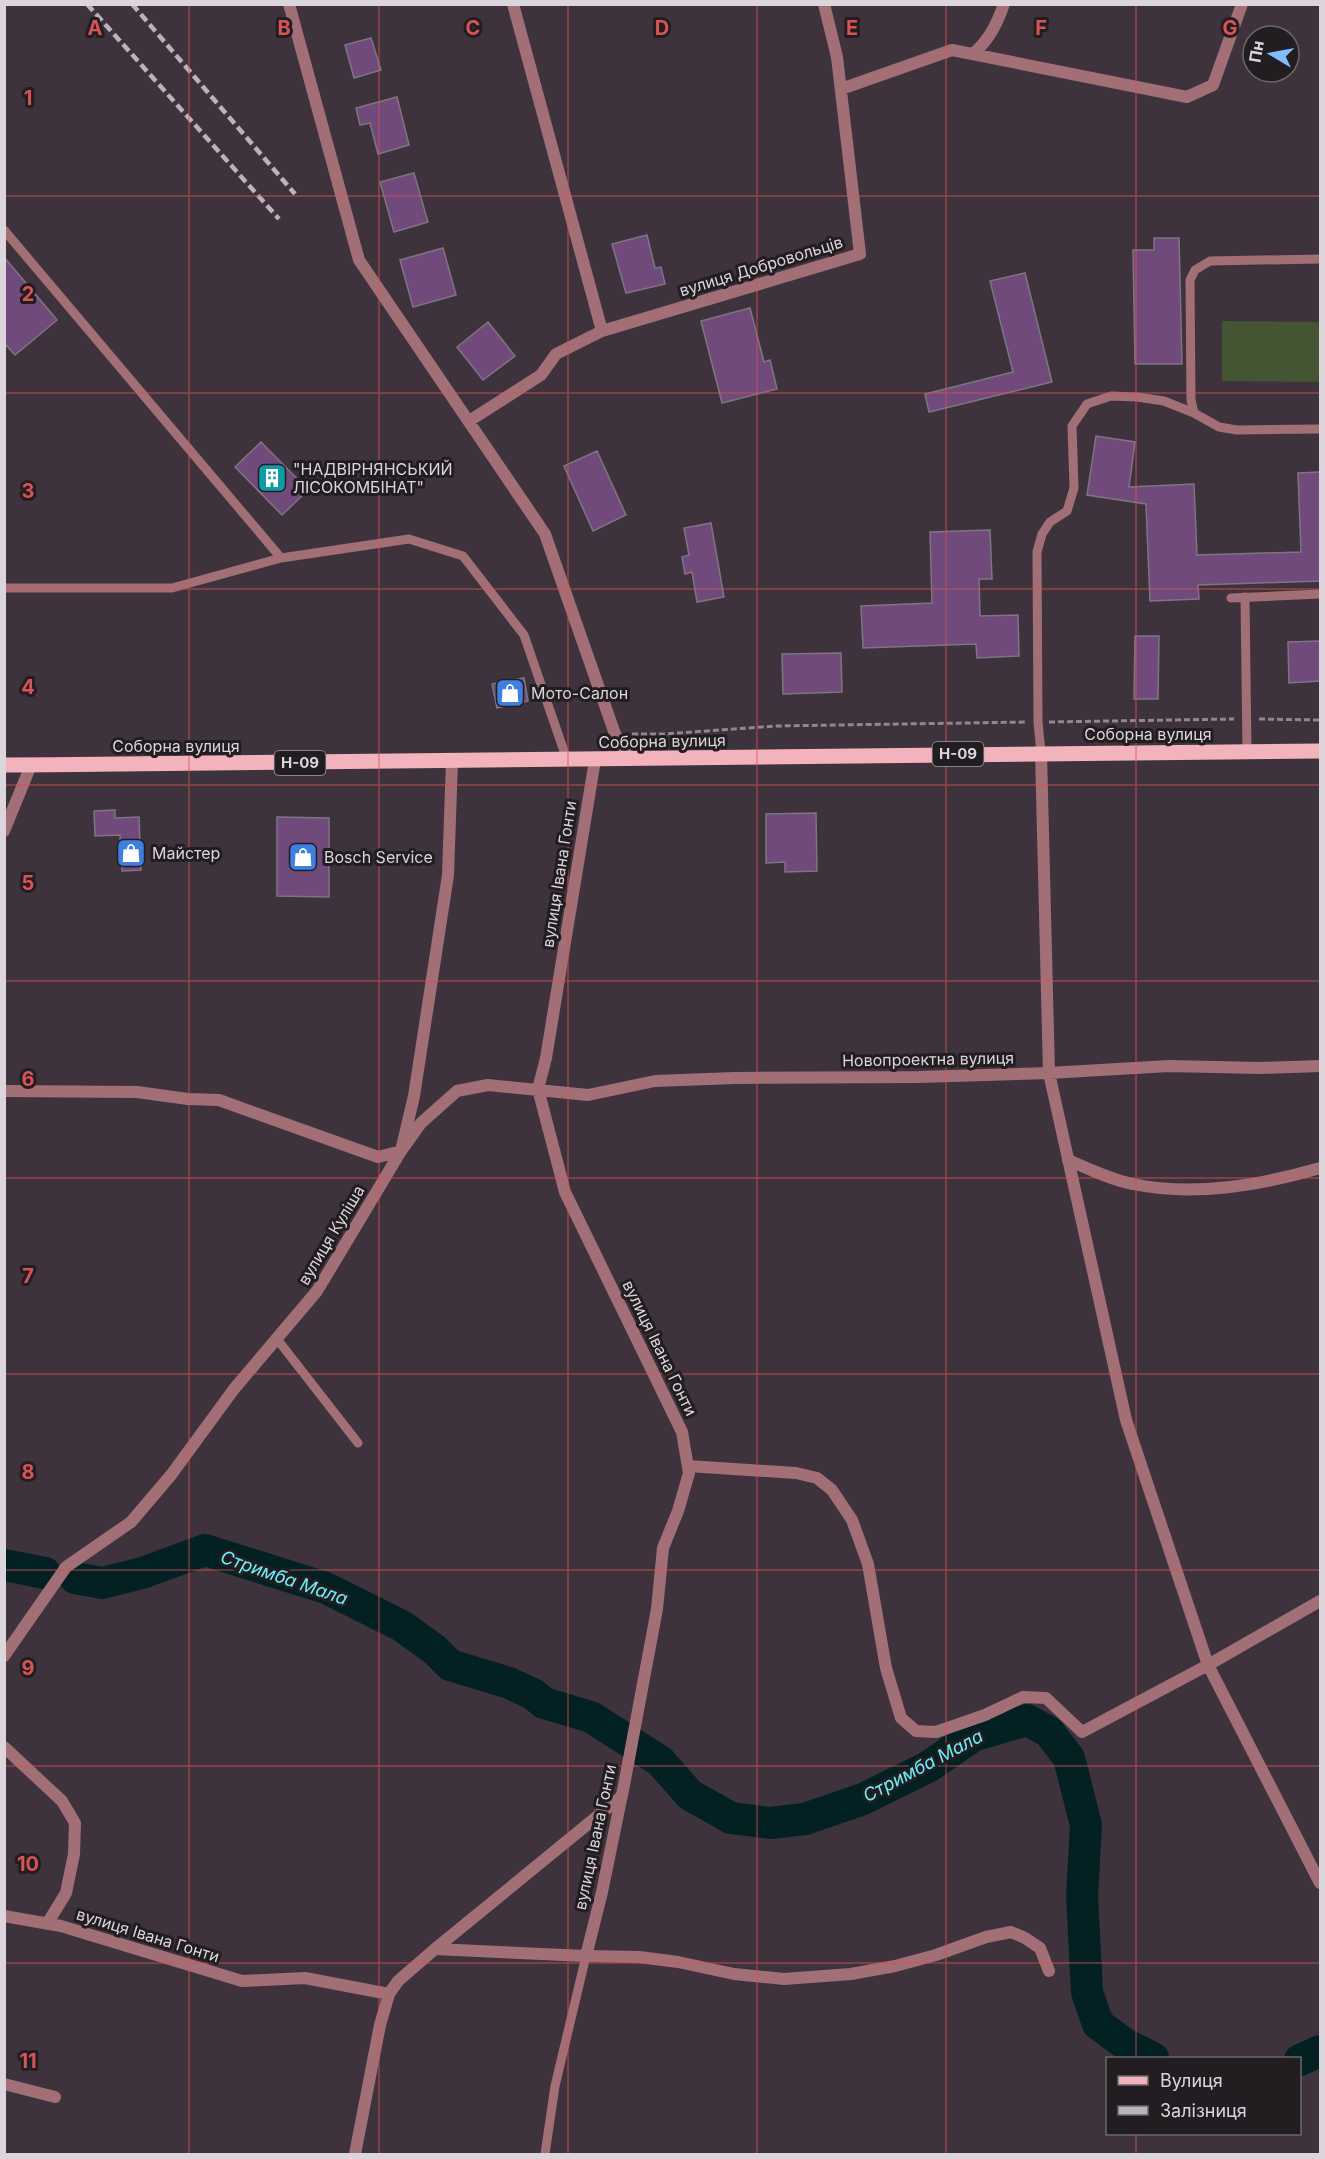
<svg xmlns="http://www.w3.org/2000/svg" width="1325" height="2159" viewBox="0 0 1325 2159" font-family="Inter,sans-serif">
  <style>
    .pitch { fill: #435532 }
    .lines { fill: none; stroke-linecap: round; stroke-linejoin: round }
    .river { stroke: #032023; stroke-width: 32 }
    .building { fill: #6f4a7b; stroke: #7f7582; stroke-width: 1.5 }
    .path { stroke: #90878f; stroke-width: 3; stroke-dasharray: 6 3; stroke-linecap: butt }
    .lane { stroke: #a36f77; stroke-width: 9 }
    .street { stroke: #a36f77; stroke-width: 12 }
    .primary { stroke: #f3b3bd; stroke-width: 15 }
    .rail { stroke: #bbb3ba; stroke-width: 4.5; stroke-dasharray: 9 4.5; stroke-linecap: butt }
    .grid { fill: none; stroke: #d85355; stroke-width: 1.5; stroke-opacity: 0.55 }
    .labels { text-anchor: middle; stroke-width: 6; stroke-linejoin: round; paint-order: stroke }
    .shield { fill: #211d21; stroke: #a49ea3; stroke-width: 1.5 }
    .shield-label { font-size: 15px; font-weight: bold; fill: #dcd5db }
    .street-label { font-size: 16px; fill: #dcd5db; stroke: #211d21 }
    .poi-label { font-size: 16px; fill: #dcd5db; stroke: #211d21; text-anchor: start }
    .water-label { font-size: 18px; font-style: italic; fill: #6af0fb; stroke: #211d21 }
    .grid-label { font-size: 20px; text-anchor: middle; font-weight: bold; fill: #d85355; stroke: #211d21; stroke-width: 6; stroke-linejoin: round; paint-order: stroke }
  </style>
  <rect width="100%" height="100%" fill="#3e333d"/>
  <path class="pitch" d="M 1222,321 L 1320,322 L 1320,382 L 1222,381 Z"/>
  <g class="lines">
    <path class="river" d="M 4,1565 L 45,1573
      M 75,1578 L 102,1583 L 142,1573 L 205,1550 L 326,1588 L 402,1626 L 435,1650 L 450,1665 L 509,1683 L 533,1694 L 544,1703 L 591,1717 L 660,1761 L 690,1795 L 731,1818 L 770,1823 L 805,1819 L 863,1799 L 928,1767 L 973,1736 L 1027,1720 L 1049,1732 L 1069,1758 L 1086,1825 L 1082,1896 L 1087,1992 L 1098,2024 L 1125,2044 L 1153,2058
      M 1300,2060 L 1320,2051"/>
  </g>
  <path class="building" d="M 371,38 L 381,70 L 354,78 L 345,45 Z
    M 397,97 L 409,145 L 378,154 L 370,123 L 360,125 L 356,108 Z
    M 414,173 L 428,222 L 394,232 L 380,182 Z
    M 647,235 L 655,268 L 661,267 L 665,284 L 626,293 L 612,244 Z
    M 1154,238 L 1179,238 L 1182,364 L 1135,364 L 1133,250 L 1154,250 Z
    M 443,248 L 456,295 L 413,307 L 400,260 Z
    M 4,257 L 57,320 L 15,355 L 4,343 Z
    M 1025,273 L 1052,382 L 929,412 L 925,394 L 1013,372 L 990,281 Z
    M 750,308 L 764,362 L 770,360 L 777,389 L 722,403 L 701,321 Z
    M 488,322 L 515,356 L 483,380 L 457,347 Z
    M 1096,436 L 1135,442 L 1129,487 L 1194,484 L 1197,555 L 1301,552 L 1298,473 L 1320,472 L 1320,581 L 1198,585 L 1199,599 L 1150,601 L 1146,504 L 1087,495 Z
    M 261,442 L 308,490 L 282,515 L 235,467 Z
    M 597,451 L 626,515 L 593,531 L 564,466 Z
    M 711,523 L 724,597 L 697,602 L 692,572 L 685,574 L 682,557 L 689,555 L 684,528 Z
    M 990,530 L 992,579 L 979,579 L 980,616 L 1018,615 L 1019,656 L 977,658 L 976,644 L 863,648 L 861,606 L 932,603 L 930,532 Z
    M 1135,636 L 1159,636 L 1158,699 L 1134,699 Z
    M 1320,641 L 1320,681 L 1289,683 L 1288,642 Z
    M 841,653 L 842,692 L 783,694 L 782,654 Z
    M 524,678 L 528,701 L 497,708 L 492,684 Z
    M 115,810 L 115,818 L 139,817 L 141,870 L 122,871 L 120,835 L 95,836 L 94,811 Z
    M 816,813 L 817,871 L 785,872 L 785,862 L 766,863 L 766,814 Z
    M 277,817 L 329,818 L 329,897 L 277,896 Z"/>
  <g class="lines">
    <path class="path" d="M 1259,719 L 1320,720
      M 1049,722 L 1234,719
      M 632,734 L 664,734 L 776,726 L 1027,722"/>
    <path class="lane" d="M 4,230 L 281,558 L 409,539 L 463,556 L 524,635 L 567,760
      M 1320,259 L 1210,261 L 1195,270 L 1190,280 L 1191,400 L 1194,413 L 1219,427 L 1237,430 L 1320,429
      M 4,588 L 172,588 L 281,558
      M 1245,597 L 1247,752
      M 1231,598 L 1320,594
      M 1041,753 L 1038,722 L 1037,552 L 1042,534 L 1050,522 L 1067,511 L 1074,488 L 1072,426 L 1087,404 L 1111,396 L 1137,397 L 1164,401 L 1194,413
      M 277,1339 L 358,1443
      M 545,2154 L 555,2086 L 586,1956"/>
    <path class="street" d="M 289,4 L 359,260 L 545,534 L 615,734 L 631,759
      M 513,4 L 602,331
      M 973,54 C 989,40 997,24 1004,4
      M 841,89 L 952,50 L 1187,97 L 1213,85 L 1242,4
      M 469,421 L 541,375 L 556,354 L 602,331 L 860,254 L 837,57 L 824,4
      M 1041,753 L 1049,1073 L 1126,1420 L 1208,1665 L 1320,1883
      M 4,831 L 31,765
      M 4,1091 L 137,1092 L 188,1099 L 219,1100 L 378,1157 L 401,1151 L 421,1123 L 457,1091 L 488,1085 L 588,1095 L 655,1081 L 734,1078 L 919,1077 L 1049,1073 L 1169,1066 L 1260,1068 L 1320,1066
      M 1068,1160 C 1089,1169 1111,1180 1133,1184 C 1195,1197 1261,1185 1320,1168
      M 688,1466 L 796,1473 L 817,1478 L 832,1490 L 852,1520 L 868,1564 L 886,1668 L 901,1718 L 916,1731 L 936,1732 L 985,1715 L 1023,1697 L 1046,1698 L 1082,1732 L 1208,1665 L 1320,1601
      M 4,1656 L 66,1567 L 131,1522 L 171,1475 L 234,1389 L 317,1291 L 401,1151 L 414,1096 L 448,875 L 452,761
      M 4,1747 L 62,1801 L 75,1823 L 74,1854 L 66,1893 L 47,1924
      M 4,1916 L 61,1926 L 242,1981 L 305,1978 L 389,1994
      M 435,1949 L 621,1797
      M 586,1956 L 639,1957 L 678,1962 L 734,1974 L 784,1979 L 851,1974 L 895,1966 L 936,1955 L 986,1937 L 1011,1932 L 1025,1938 L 1040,1948 L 1049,1971
      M 4,2084 L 55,2097
      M 355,2154 L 380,2025 L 389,1994 L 398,1981 L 435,1949 L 586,1956 L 602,1892 L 625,1780 L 657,1609 L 663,1548 L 678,1511 L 689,1473 L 682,1432 L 565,1192 L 538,1089 L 546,1058 L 595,760"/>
    <path class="primary" d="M 4,765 C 443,763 882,754 1320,751"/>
    <path class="rail" d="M 87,4 L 279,219
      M 132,4 L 295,194"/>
  </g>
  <path class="grid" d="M 189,4 L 189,2154M 379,4 L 379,2154M 568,4 L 568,2154M 757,4 L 757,2154M 946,4 L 946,2154M 1136,4 L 1136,2058M 4,196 L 1320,196M 4,393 L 1320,393M 4,589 L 1320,589M 4,785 L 1320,785M 4,981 L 1320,981M 4,1178 L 1320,1178M 4,1374 L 1320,1374M 4,1570 L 1320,1570M 4,1766 L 1320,1766M 4,1963 L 1320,1963M 1136,2134 L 1136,2154"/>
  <defs>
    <g id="building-square" transform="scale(1.5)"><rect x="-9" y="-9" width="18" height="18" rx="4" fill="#0f9aa8" stroke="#211d21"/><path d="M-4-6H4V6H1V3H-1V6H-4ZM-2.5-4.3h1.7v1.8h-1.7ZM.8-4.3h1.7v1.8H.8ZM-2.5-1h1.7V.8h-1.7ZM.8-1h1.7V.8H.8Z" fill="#fff"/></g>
    <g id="shop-square" transform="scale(1.5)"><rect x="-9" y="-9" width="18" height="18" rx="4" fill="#3f7fe0" stroke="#211d21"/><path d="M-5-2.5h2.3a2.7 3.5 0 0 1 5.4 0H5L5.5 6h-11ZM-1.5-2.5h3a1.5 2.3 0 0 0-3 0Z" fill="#fff"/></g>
  </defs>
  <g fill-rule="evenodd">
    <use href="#building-square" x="272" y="478"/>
    <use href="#shop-square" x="510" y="693"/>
    <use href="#shop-square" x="131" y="853"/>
    <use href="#shop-square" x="303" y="857"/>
  </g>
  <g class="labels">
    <g class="shield">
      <rect x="932.5" y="742" width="51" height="24" rx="4.5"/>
      <rect x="274.5" y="751" width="51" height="24" rx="4.5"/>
    </g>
    <g class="shield-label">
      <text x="958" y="759">Н-09</text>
      <text x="300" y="768">Н-09</text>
    </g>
    <g class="street-label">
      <text transform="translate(761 266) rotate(-17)" y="6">вулиця Добровольців</text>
      <text x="1148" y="740">Соборна вулиця</text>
      <text transform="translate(662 741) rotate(-1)" y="6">Соборна вулиця</text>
      <text x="176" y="752">Соборна вулиця</text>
      <text transform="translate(559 874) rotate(-81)" y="6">вулиця Івана Гонти</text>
      <text transform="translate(928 1059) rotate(-1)" y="6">Новопроектна вулиця</text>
      <text transform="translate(331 1235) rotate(-59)" y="6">вулиця Куліша</text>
      <text transform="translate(660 1348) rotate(64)" y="6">вулиця Івана Гонти</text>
      <text transform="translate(595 1837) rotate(-78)" y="6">вулиця Івана Гонти</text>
      <text transform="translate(148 1935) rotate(17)" y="6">вулиця Івана Гонти</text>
    </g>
    <g class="poi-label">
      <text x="293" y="475">"НАДВІРНЯНСЬКИЙ<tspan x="293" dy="18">ЛІСОКОМБІНАТ"</tspan></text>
      <text x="531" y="699">Мото-Салон</text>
      <text x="152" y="859">Майстер</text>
      <text x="324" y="863">Bosch Service</text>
    </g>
    <g class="water-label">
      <text transform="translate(284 1578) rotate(19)" y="6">Стримба Мала</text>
      <text transform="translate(923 1766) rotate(-28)" y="6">Стримба Мала</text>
    </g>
  </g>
  <g class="grid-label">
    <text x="95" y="35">A</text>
    <text x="284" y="35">B</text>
    <text x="473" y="35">C</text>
    <text x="662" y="35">D</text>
    <text x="852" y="35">E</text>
    <text x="1041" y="35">F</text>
    <text x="1230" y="35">G</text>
    <text x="28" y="105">1</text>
    <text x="28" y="301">2</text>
    <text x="28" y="498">3</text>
    <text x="28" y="694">4</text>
    <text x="28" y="890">5</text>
    <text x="28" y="1086">6</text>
    <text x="28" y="1283">7</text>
    <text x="28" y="1479">8</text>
    <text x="28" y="1675">9</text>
    <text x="28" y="1871">10</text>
    <text x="28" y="2068">11</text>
  </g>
  <rect width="1325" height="2159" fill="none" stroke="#dcd5db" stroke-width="12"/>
  <rect x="1106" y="2057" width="195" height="78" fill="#211d21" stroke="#6c676b" stroke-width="1.5"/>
  <rect x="1118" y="2076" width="30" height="9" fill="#f3b3bd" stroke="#6c676b" stroke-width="1.5"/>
  <text x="1160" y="2087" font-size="18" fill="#dcd5db">Вулиця</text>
  <rect x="1118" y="2106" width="30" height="9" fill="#bbb3ba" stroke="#6c676b" stroke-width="1.5"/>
  <text x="1160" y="2117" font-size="18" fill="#dcd5db">Залізниця</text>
  <g transform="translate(1271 54) rotate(280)"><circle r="28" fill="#211d21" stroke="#6c676b" stroke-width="1.5"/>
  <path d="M0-4.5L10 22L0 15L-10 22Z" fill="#80bdfa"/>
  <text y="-9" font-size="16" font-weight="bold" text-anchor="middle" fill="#dcd5db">Пн</text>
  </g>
</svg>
